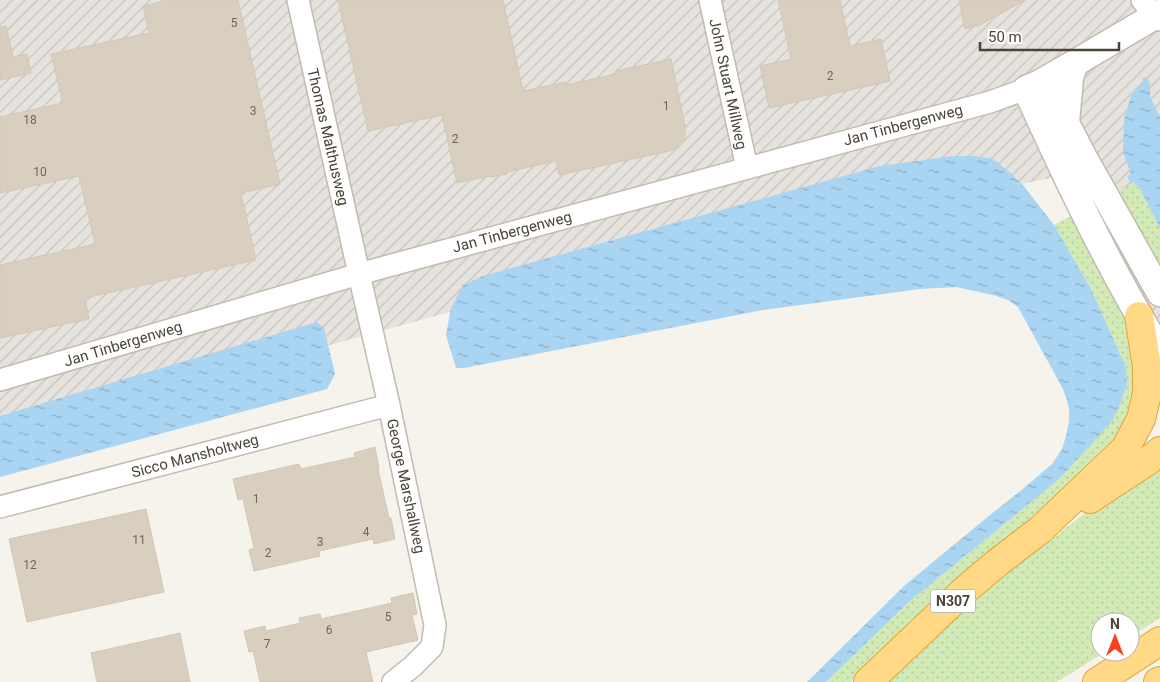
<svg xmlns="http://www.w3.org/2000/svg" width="1160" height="682" viewBox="0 0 1160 682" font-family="Roboto,sans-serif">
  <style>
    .industrial { fill: url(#industrial-furrows) }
    .grass { fill: url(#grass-dots) }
    .water { fill: url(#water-ripples) }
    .building { fill: #d8cfc1; stroke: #d3c7b4 }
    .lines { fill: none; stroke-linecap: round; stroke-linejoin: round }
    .minor-casing { stroke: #c2bbae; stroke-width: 24 }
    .tertiary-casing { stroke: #c2bbae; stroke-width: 29 }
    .trunk-casing { stroke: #e0a43c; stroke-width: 30 }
    .minor { stroke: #fff; stroke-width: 21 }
    .tertiary { stroke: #fff; stroke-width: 26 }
    .trunk { stroke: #ffd985; stroke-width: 28 }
    .labels { text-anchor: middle; stroke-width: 4; stroke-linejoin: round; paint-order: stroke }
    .number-label { font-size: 12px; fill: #6e675b }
    .shield { fill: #fff; stroke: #817c74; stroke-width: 1 }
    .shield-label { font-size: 14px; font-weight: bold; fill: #4b4439 }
    .street-label { font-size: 15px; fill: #4b4439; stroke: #fff }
  </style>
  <defs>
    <pattern id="industrial-furrows" width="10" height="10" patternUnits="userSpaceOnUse" patternTransform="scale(1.25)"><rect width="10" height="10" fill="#e6e2dd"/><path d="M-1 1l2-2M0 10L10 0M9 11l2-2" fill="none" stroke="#c7c3be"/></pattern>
    <pattern id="grass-dots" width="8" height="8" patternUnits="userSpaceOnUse" patternTransform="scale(1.25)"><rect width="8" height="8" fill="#d2eab5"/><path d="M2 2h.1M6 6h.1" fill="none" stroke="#b6ca9c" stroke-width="1.8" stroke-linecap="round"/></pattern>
    <pattern id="water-ripples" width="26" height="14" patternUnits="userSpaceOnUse" patternTransform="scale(1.25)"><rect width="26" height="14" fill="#a9d4f2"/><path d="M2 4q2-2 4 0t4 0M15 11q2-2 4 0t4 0" fill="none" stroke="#8caec5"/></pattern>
  </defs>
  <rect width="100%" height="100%" fill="#f6f3ec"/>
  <path class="industrial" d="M 0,0 L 1160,0 L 1160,371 L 1071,216 L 1051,178 L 599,271 L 0,436 Z"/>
  <path class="grass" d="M 1134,183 L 1139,187 L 1160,228 L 1160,268 L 1116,193 Z
    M 1071,216 L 1121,306 L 1135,342 L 1141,376 L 1119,443 L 866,667 L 851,682 L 826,682 L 909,602 L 1058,480 L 1092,444 L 1111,422 L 1126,367 L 1090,287 L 1054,225 Z
    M 1160,462 L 1160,618 L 1130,637 L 1130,622 L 1100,622 L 1100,652 L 1105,652 L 1057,682 L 886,682 L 990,587 L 1093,507 Z"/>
  <path class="water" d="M 1147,77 L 1150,84 L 1150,97 L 1160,117 L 1160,228 L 1139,187 L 1133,182 L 1131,184 L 1127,176 L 1131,174 L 1123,152 L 1124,120 L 1131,96 L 1143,81 L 1143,78 Z
    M 953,156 L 975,156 L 993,159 L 1008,171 L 1023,185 L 1054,225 L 1090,287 L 1126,367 L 1127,384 L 1118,410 L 1111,422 L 1092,444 L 1058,480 L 909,602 L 826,682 L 807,682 L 904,586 L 990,515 L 1024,488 L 1052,464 L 1062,449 L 1066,436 L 1069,421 L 1069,410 L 1067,400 L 1063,389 L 1018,307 L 1008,300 L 993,295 L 956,287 L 920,289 L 763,310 L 464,368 L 456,368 L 446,335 L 451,308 L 463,285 L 483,276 L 880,166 Z
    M 317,322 L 324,328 L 335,374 L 327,389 L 0,477 L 0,416 Z"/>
  <path class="building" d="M 170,0 L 238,0 L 280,184 L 241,193 L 256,260 L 85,298 L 89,319 L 0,338 L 0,265 L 95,244 L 79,176 L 0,193 L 0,117 L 63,103 L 51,54 L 149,33 L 143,6 Z
    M 338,0 L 503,0 L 523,91 L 566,82 L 566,85 L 616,74 L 616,71 L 671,59 L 685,126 L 685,140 L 680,146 L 669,151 L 559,175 L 556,161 L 507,172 L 507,174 L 490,177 L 490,176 L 457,183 L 442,115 L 368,131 Z
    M 778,0 L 840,0 L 850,46 L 881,39 L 890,81 L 769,108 L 760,66 L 791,59 Z
    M 959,0 L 1025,0 L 980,25 L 965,29 Z
    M 6,26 L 13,57 L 27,54 L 31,73 L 0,80 L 0,27 Z
    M 375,447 L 379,468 L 378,469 L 389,518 L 391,518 L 395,539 L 374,544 L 373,539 L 319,551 L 320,556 L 254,571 L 249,550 L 254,548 L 243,499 L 238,500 L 233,479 L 299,464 L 301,469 L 355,457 L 354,453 Z
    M 146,509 L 164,592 L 27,622 L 9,539 Z
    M 413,593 L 417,614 L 412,615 L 418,640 L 366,652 L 373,682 L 260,682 L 253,651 L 249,652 L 244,631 L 265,626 L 266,631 L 300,623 L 299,618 L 320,614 L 321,619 L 392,603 L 391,598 Z
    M 180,633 L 190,682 L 97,682 L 91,653 Z"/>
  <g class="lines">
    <g class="minor-casing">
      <path id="minor" d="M 298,0 L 359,274 L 389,405 L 435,625 L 432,647 L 413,666 L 393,682
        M 710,0 L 747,168
        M 1142,0 L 1155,16 L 1160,20
        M 0,380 L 359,274 L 990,102 L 1026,89
        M 0,507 L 389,405"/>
    </g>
    <g class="tertiary-casing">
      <path id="tertiary" d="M 1160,13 L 1075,63 L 1038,84 L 1026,89 C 1066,177 1109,268 1160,351
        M 1038,84 L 1042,92 L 1066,123 L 1083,156 L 1160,293
        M 1066,123 L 1070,78 L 1075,63"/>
    </g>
    <g class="trunk-casing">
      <path id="trunk" d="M 1090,499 L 1149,460 L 1160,451
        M 868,682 L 965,590 L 997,563 L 1040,530 L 1125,449 L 1141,419 L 1147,394 L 1147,367 L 1139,316
        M 1097,682 L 1160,641
        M 1158,682 L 1160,681"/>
    </g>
    <use href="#minor" class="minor"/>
    <use href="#tertiary" class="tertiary"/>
    <use href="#trunk" class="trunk"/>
  </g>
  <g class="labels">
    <g class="number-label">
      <text x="234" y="27">5</text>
      <text x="830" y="80">2</text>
      <text x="666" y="110">1</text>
      <text x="253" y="115">3</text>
      <text x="30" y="124">18</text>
      <text x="455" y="143">2</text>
      <text x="40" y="176">10</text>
      <text x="256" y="503">1</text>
      <text x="366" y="536">4</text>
      <text x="139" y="544">11</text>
      <text x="320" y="546">3</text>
      <text x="268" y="557">2</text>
      <text x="30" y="569">12</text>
      <text x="388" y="621">5</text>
      <text x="329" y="634">6</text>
      <text x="267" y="648">7</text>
    </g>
    <rect class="shield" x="930.5" y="589.5" width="45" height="23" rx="4"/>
    <g class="shield-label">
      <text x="953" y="606">N307</text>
    </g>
    <g class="street-label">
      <text transform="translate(728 84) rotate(78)" y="5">John Stuart Millweg</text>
      <text transform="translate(903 125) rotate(-15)" y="5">Jan Tinbergenweg</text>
      <text transform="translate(328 137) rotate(77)" y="5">Thomas Malthusweg</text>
      <text transform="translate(512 232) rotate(-15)" y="5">Jan Tinbergenweg</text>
      <text transform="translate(123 344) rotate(-17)" y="5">Jan Tinbergenweg</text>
      <text transform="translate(195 456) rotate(-15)" y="5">Sicco Mansholtweg</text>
      <text transform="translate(406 486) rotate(78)" y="5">George Marshallweg</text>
    </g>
  </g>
  <g transform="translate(1115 637)"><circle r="24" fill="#ffffff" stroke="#b7b4b0"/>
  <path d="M0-4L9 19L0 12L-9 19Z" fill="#fc3f1d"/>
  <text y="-8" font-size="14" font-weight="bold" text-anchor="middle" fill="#4b4439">N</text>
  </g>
  <path d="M980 42v8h139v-8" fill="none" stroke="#4b4439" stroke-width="2.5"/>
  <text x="988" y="42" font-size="15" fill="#4b4439" stroke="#ffffff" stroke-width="4" paint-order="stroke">50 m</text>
</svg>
